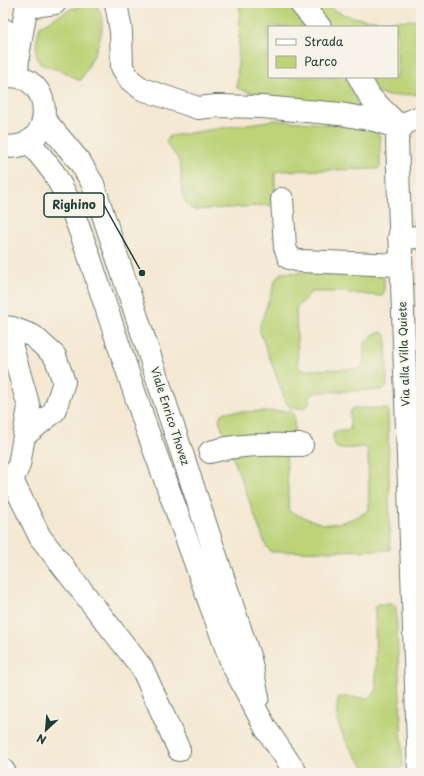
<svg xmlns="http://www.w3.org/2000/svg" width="424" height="776" viewBox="0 0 424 776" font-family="'Playpen Sans',sans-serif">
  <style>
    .green { fill: #bcd378; stroke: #6e8856 }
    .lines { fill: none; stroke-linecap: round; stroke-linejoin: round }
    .minor-casing { stroke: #6a796c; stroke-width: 24 }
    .minor { stroke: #fff; stroke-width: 22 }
    .labels { text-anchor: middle; stroke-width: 3; stroke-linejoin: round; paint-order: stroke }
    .street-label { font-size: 11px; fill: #1f3d34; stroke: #f7f3e8 }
    .leader { fill: none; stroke: #1f3d34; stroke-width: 1.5 }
    .callout-dot { fill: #1f3d34; stroke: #f7f3e8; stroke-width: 1.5 }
    .callout { fill: #f7f3e8; stroke: #1f3d34; stroke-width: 1.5 }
    .callout-label { font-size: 12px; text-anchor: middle; font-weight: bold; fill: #1f3d34 }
  </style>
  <rect width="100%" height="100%" fill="#f7f3e8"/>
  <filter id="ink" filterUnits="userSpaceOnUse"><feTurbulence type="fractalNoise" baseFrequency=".025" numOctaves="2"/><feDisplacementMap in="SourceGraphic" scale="8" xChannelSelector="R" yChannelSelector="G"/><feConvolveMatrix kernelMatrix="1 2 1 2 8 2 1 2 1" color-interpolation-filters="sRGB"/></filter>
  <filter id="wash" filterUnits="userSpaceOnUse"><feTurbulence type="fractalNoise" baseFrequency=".012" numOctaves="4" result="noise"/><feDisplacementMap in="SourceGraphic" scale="16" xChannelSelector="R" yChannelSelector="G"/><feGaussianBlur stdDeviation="0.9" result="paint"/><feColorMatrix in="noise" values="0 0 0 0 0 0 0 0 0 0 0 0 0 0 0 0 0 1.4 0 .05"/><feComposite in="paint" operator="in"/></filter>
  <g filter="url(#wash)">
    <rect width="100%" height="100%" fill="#f4e8d3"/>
    <path class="green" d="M 94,3 C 115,23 91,60 81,80 L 78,80 L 65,72 L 40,64 C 33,52 37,38 40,26 L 71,9 Z
      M 231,3 L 290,3 L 308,27 L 269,27 L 269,77 L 345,77 L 365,104 L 366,108 L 362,111 L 252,93 L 237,88 L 240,9 L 238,5 Z
      M 309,3 L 324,3 C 347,24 391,21 421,20 L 421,94 L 388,96 L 375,91 L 364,77 L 397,77 L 397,27 L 327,27 Z
      M 274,120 L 363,127 L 376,131 L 380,137 L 380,167 L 377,169 L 279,171 L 275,173 L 275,197 L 273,205 L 194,210 C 177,201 183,179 180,164 C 178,157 170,149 166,142 L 170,136 Z
      M 419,213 L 421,213 L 421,252 L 413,248 L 413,220 Z
      M 380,271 L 384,274 L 384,294 L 381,296 L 341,292 L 311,292 L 296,309 L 298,365 L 301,370 L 359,369 L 363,366 L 364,343 L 372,335 L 382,332 L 386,335 L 387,387 L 383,390 L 317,392 L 310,396 L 309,404 L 304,408 L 291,408 L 286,402 L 260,332 L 260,325 L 276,279 L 281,273 Z
      M 353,408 L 385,408 L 388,410 L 390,550 L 271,552 L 266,546 L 219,420 L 221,415 L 225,412 L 291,411 L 294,416 L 295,443 L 286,450 L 289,511 C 301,516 313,522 325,524 C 336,525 363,517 369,509 L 368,449 L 365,447 L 339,449 L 335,446 L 333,435 L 335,431 L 347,431 L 350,429 L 350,413 Z
      M 378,604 L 393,604 L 396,607 L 403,767 L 385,773 L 369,773 C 353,752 329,725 339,697 L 369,698 L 376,691 L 375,606 Z"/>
  </g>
  <g filter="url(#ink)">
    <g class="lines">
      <g class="minor-casing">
        <path id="minor" d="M 116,3 L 121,31 L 122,67 L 130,80 L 142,89 L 198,108 L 216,106 L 262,107 L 340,114 L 374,120 L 400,128
          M 300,3 L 320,27
          M 27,7 L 55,3
          M 3,29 L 7,32 L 14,64
          M 17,76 L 18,56 L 27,3
          M 3,77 C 57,68 58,155 3,146
          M 359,77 L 370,97 L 398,125
          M 44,119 L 80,162 L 93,184 L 250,659 L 258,697
          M 29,141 L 54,173 L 68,199 L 87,250 L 146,427 L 232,664 L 265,727 L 296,773
          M 282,199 L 285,247 L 289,258 L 300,261 L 400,265
          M 399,238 L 421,237
          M 3,327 L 12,328 L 33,336 L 55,356 L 64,382 L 54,412 L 24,436
          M 3,336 L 11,344 L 29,407 L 19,465 L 12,480 L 3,478
          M 210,452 C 241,443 271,445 302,445
          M 12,480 L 40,537 L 142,668 L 179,750
          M 3,770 L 5,773
          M 419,773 L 397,140 C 401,124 405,122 421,117"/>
      </g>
      <use href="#minor" class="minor"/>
    </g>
  </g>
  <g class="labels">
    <g class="street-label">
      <text transform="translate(404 354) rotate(-92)" y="4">Via alla Villa Quiete</text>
      <text transform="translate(170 416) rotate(72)" y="4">Viale Enrico Thovez</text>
    </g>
  </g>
  <path class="leader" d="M142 273L104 205"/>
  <circle class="callout-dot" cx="142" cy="273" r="4"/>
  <rect class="callout" x="44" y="193" width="60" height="24" rx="4"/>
  <g class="callout-label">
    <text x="74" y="209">Righino</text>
  </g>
  <rect width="424" height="776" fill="none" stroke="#f7f3e8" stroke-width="16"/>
  <rect x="268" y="26" width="130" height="52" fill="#f7f3e8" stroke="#a1aaa0"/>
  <rect x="276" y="39" width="20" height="6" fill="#ffffff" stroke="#a1aaa0"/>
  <text x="304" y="46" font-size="12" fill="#1f3d34">Strada</text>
  <rect x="276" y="56" width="20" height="12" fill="#bcd378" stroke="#a1aaa0"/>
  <text x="304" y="66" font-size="12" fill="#1f3d34">Parco</text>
  <g transform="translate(46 730) rotate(206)" stroke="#f7f3e8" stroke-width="3" paint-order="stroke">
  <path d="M0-3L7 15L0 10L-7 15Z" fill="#1f3d34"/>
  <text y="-6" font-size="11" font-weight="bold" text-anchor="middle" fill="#1f3d34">N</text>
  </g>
</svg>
